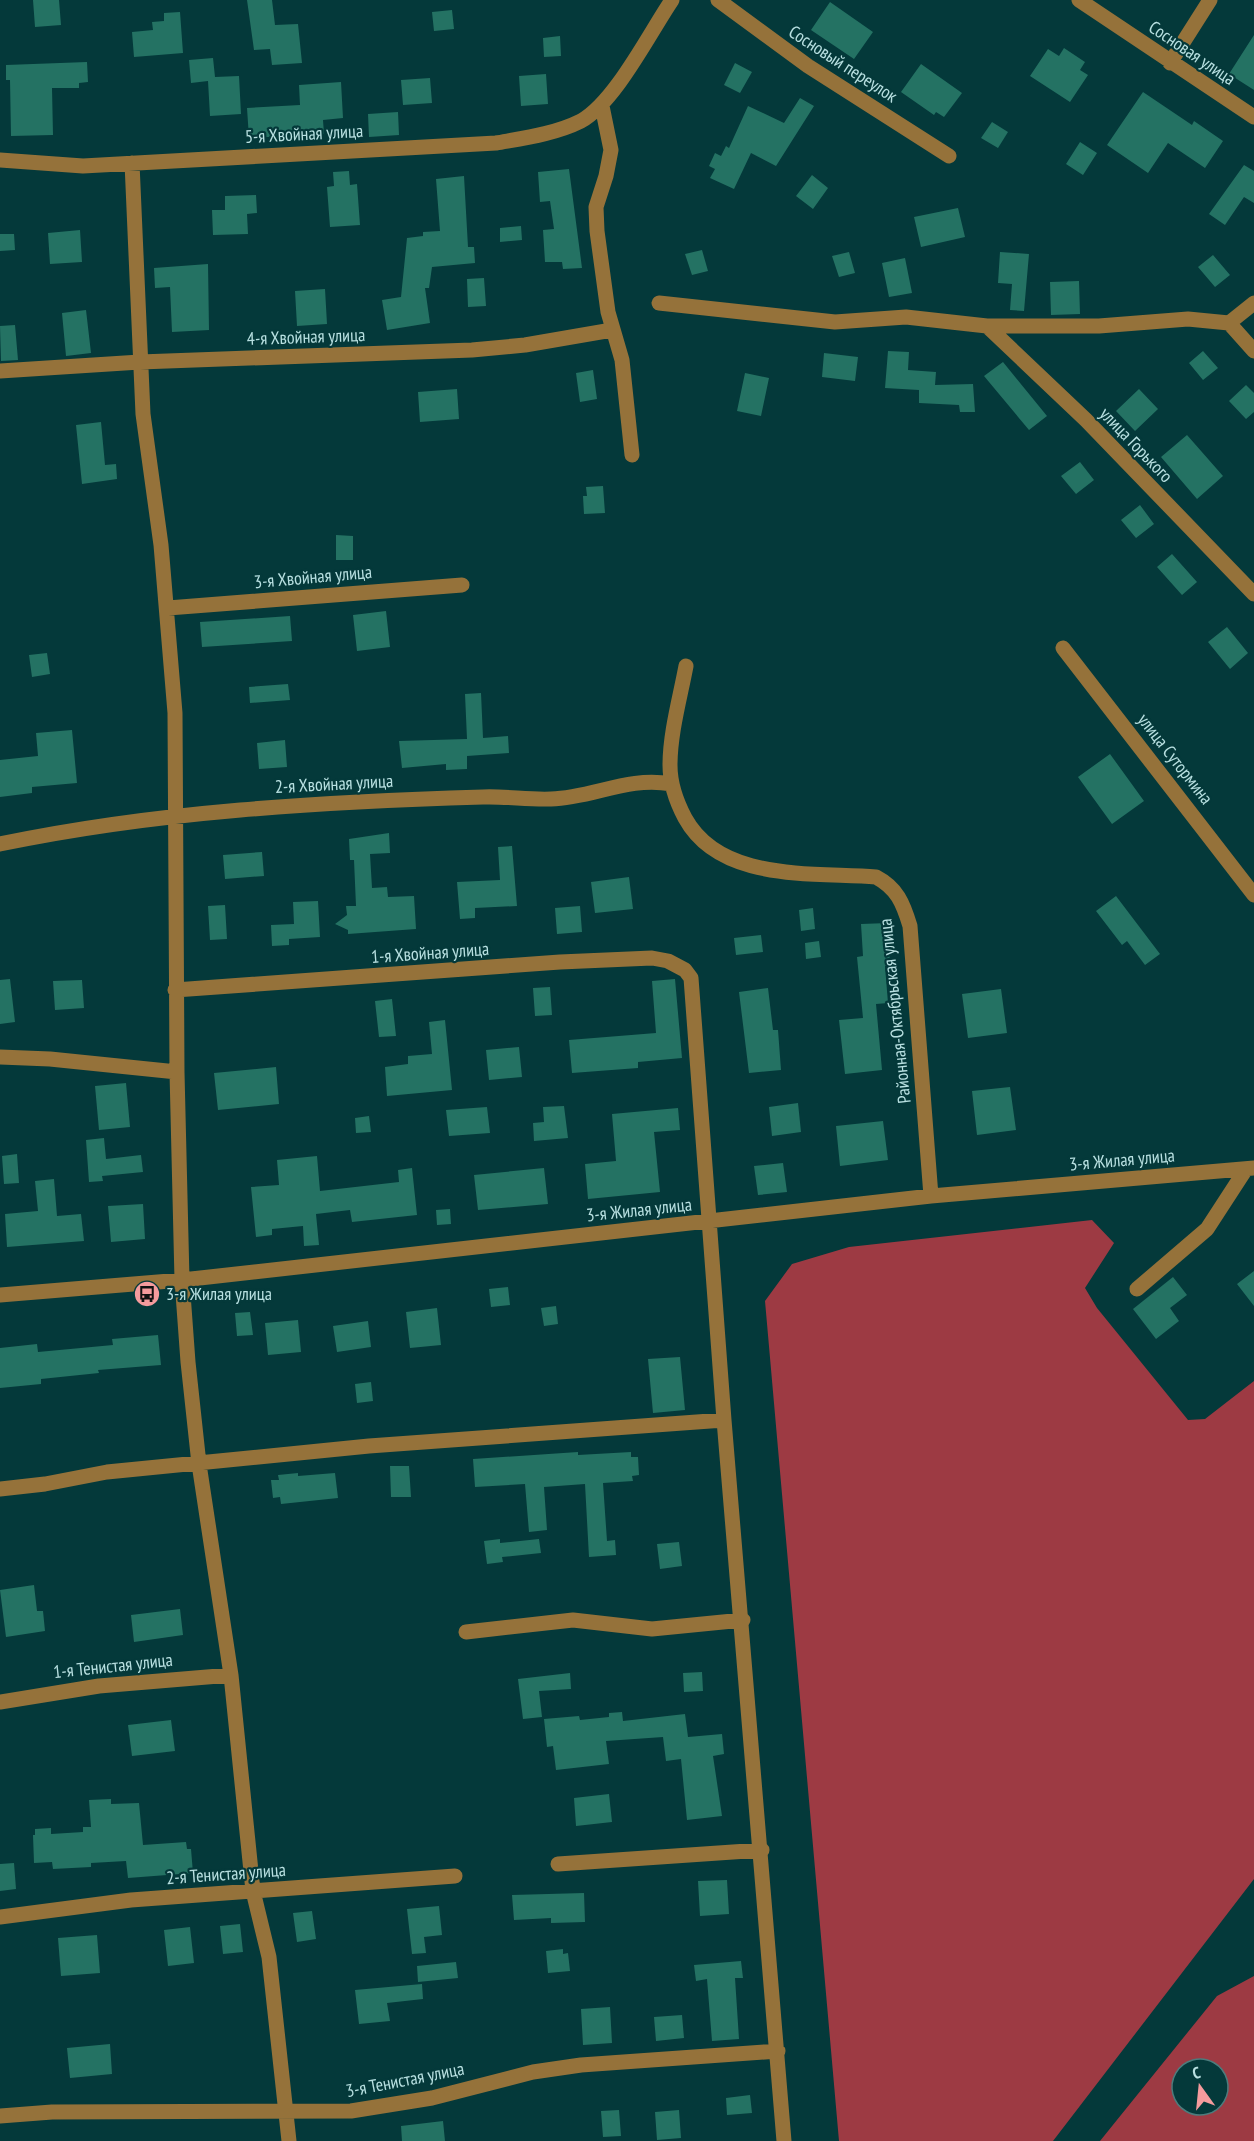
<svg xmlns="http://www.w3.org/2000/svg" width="1254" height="2141" viewBox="0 0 1254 2141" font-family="'PT Sans Narrow',sans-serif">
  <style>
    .forest { fill: #9d3a43; fill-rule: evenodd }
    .building { fill: #247263 }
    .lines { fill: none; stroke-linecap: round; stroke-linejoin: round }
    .minor { stroke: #95723a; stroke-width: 15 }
    .labels { text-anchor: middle; stroke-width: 4.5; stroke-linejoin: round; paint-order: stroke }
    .street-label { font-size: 18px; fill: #b8e0e1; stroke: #04393a }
    .poi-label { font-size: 18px; fill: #b8e0e1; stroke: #04393a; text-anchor: start }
  </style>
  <rect width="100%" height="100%" fill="#04393a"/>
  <path class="forest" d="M 1092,1220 L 1114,1243 L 1085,1288 L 1097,1308 L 1188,1420 L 1205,1419 L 1254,1381 L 1254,1879 L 1053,2141 L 839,2141 L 765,1301 L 792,1264 L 849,1247 Z
    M 1254,1976 L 1254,2141 L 1100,2141 L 1217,1996 ZM 1182,2069 L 1218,2069 L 1218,2105 L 1182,2105 Z"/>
  <path class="building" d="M 33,0 L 59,0 L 61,25 L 35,27 Z
    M 247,0 L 272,0 L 275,25 L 298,24 L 302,63 L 272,65 L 270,49 L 254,50 Z
    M 830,2 L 873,32 L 854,59 L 811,30 Z
    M 452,10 L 454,29 L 434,31 L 432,12 Z
    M 180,12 L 183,53 L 134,57 L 132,32 L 153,30 L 152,22 L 164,21 L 164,13 Z
    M 1254,35 L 1254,90 L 1229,74 Z
    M 560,36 L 561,56 L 544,57 L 543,38 Z
    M 1064,48 L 1085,62 L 1080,70 L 1088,75 L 1070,102 L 1030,76 L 1048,49 L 1059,56 Z
    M 213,58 L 215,77 L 239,76 L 241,114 L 210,116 L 208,81 L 191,83 L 189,60 Z
    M 87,62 L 88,82 L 79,83 L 79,88 L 52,88 L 53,135 L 11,136 L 10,80 L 6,80 L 6,65 Z
    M 735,63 L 752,72 L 740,93 L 724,85 Z
    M 921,64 L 962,93 L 944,117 L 936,112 L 934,115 L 901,92 Z
    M 546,74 L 548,104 L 521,106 L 519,76 Z
    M 430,78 L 432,103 L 403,105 L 401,80 Z
    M 341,82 L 343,118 L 323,120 L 324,134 L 249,138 L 247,108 L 300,105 L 299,85 Z
    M 1143,92 L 1192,125 L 1194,121 L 1223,141 L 1205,168 L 1168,143 L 1148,173 L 1107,145 Z
    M 800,98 L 814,106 L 776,166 L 751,153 L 734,189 L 710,178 L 715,169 L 709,166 L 715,153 L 721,156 L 726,146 L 729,148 L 748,106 L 784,123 Z
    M 398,112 L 399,135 L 369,137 L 368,114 Z
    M 992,122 L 1008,132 L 998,148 L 981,138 Z
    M 1080,142 L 1097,153 L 1083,175 L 1066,164 Z
    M 1244,165 L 1254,171 L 1254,203 L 1244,197 L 1225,225 L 1209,214 Z
    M 569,169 L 582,268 L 563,269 L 562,262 L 545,262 L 543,230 L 554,229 L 550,201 L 540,202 L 538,172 Z
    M 349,171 L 350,185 L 357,184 L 360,225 L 330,227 L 327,187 L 334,186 L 333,172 Z
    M 812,175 L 828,188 L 813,209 L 796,196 Z
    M 464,176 L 468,247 L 474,247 L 475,263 L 432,267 L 429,288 L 425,288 L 430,323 L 387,330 L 382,300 L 401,297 L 407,238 L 423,236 L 423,232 L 440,231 L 436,179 Z
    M 256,195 L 257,213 L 247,214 L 248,234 L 213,235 L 212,210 L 225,210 L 225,196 Z
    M 958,208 L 965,237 L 921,247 L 914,217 Z
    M 521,226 L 522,240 L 500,242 L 500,228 Z
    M 80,230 L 82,262 L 50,264 L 48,233 Z
    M 0,234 L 14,234 L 15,250 L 0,251 Z
    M 702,250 L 708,271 L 692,275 L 685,254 Z
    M 849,252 L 855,273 L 839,277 L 832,256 Z
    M 1000,252 L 1029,254 L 1024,311 L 1010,310 L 1012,284 L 998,283 Z
    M 1213,255 L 1230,275 L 1215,287 L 1198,267 Z
    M 905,258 L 912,293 L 889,297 L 882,263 Z
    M 208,264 L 209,330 L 172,332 L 170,287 L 155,288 L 154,268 Z
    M 484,278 L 486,306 L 468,307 L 467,279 Z
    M 1079,281 L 1080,314 L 1051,315 L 1050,282 Z
    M 325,289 L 327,324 L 297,326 L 295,291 Z
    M 86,310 L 91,353 L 66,356 L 62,313 Z
    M 15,325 L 18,360 L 1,361 L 0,326 Z
    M 888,351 L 909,352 L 908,370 L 936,372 L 935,385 L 973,384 L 975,412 L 960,412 L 959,405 L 919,403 L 919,390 L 885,388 Z
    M 1203,351 L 1218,368 L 1203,380 L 1189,363 Z
    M 824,353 L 858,357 L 855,381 L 822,377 Z
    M 1003,362 L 1047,416 L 1029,430 L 984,376 Z
    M 593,370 L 597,399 L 580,402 L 576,373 Z
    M 745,373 L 769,378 L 761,416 L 737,411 Z
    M 1246,385 L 1254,393 L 1254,412 L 1246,419 L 1229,401 Z
    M 457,389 L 459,419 L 420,422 L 418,392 Z
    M 1139,389 L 1158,409 L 1135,431 L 1116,411 Z
    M 101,422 L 105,465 L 116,464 L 117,479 L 82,484 L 76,425 Z
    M 1187,435 L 1223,476 L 1197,499 L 1161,457 Z
    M 1080,462 L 1094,480 L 1076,494 L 1061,476 Z
    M 603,486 L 605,513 L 584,514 L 583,496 L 587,496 L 586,487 Z
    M 1140,505 L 1154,524 L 1136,538 L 1121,520 Z
    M 336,535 L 353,536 L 353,560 L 336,560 Z
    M 1172,554 L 1197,582 L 1182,595 L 1157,567 Z
    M 386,611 L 390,647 L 357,651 L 353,615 Z
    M 290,616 L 292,641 L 202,647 L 200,622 Z
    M 1227,627 L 1248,653 L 1230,669 L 1208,642 Z
    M 47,653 L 50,674 L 32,677 L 29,655 Z
    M 288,684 L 290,700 L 250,703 L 249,687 Z
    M 481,693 L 483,738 L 508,736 L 509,753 L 467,756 L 467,769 L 446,770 L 446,764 L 402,768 L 399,741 L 467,739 L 465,694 Z
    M 72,730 L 77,783 L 32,787 L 32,793 L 0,797 L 0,760 L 38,756 L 36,733 Z
    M 285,740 L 287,767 L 259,769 L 257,743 Z
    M 1110,754 L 1144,801 L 1112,824 L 1078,777 Z
    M 389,833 L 390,853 L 370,854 L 372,888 L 387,887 L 388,897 L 414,896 L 416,929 L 348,934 L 348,930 L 335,924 L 347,915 L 346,906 L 356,906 L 354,860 L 350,860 L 349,839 Z
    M 512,846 L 517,906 L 475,908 L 475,918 L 460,919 L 457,882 L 500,880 L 498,847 Z
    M 262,852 L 264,876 L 225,879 L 223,855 Z
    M 629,877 L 633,909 L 595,913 L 591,882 Z
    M 1116,896 L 1160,954 L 1145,965 L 1127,941 L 1122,945 L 1096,911 Z
    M 318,901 L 320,937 L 289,939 L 289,945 L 272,946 L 271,925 L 294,924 L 293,902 Z
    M 225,905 L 227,939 L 210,940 L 208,906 Z
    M 580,906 L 582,932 L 557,934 L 555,908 Z
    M 813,908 L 815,929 L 801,931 L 799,910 Z
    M 888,923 L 890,965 L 885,966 L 888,1003 L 876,1004 L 882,1070 L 845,1074 L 839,1020 L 863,1018 L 857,957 L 863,956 L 861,924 Z
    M 761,935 L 763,952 L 736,955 L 734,938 Z
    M 819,941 L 821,957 L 806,959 L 805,943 Z
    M 10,979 L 15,1022 L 0,1024 L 0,980 Z
    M 675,979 L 682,1058 L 638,1062 L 638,1068 L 572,1073 L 569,1040 L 656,1033 L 652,981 Z
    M 82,980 L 84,1008 L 55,1010 L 53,981 Z
    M 550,987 L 552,1015 L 535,1016 L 533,988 Z
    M 768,988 L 773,1030 L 778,1030 L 781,1070 L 749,1073 L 739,992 Z
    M 1001,989 L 1007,1033 L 968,1038 L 962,994 Z
    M 392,999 L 396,1036 L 379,1037 L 375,1001 Z
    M 445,1020 L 452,1090 L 387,1096 L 385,1067 L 408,1064 L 408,1056 L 432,1054 L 429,1022 Z
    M 519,1047 L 522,1077 L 489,1080 L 486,1050 Z
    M 276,1067 L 279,1104 L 218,1110 L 214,1073 Z
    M 126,1083 L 130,1127 L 99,1130 L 95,1086 Z
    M 1010,1087 L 1016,1130 L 977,1135 L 972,1091 Z
    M 798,1103 L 801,1132 L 772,1136 L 769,1107 Z
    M 564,1106 L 568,1138 L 534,1141 L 533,1123 L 544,1122 L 543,1107 Z
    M 487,1107 L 490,1133 L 449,1136 L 446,1110 Z
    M 678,1108 L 680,1130 L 654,1132 L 660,1192 L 588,1199 L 585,1164 L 616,1161 L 612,1114 Z
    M 369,1116 L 371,1132 L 356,1133 L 355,1118 Z
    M 883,1121 L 888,1160 L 840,1166 L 836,1126 Z
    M 104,1138 L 106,1159 L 141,1155 L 143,1172 L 102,1176 L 103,1181 L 89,1182 L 86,1140 Z
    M 17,1154 L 19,1183 L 4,1184 L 2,1156 Z
    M 317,1156 L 320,1191 L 399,1182 L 398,1170 L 412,1168 L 417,1215 L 352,1222 L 350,1210 L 316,1214 L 319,1245 L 304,1246 L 303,1226 L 272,1229 L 272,1235 L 256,1237 L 251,1187 L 279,1185 L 277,1160 Z
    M 783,1163 L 787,1192 L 758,1195 L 754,1166 Z
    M 544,1168 L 548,1204 L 478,1210 L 474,1175 Z
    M 54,1179 L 57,1216 L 81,1214 L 84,1241 L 7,1247 L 5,1214 L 38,1211 L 35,1181 Z
    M 143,1204 L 145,1239 L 111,1242 L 108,1206 Z
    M 450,1209 L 451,1224 L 437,1225 L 436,1210 Z
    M 1254,1271 L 1254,1306 L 1237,1284 Z
    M 1173,1277 L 1187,1295 L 1170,1308 L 1179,1321 L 1156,1339 L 1133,1309 Z
    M 508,1287 L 510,1305 L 491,1307 L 489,1289 Z
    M 556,1306 L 558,1324 L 544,1326 L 541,1308 Z
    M 437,1308 L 441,1345 L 410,1348 L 406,1312 Z
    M 250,1312 L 253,1335 L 237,1336 L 235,1313 Z
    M 298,1320 L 301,1352 L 268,1355 L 265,1323 Z
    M 368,1321 L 371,1347 L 337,1352 L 333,1326 Z
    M 158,1335 L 161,1365 L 98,1370 L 99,1373 L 41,1379 L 41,1384 L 0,1388 L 0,1348 L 37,1344 L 38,1352 L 113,1345 L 112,1339 Z
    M 680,1357 L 685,1410 L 653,1413 L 648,1359 Z
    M 371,1382 L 373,1401 L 357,1403 L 355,1384 Z
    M 578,1452 L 578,1455 L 631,1452 L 631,1457 L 638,1457 L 639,1475 L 632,1476 L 633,1481 L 603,1483 L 607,1541 L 615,1540 L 616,1555 L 589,1557 L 585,1484 L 544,1487 L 547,1530 L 529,1532 L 525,1484 L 475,1487 L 473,1459 Z
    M 390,1466 L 409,1466 L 411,1497 L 391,1497 Z
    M 298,1473 L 298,1476 L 335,1473 L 338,1498 L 281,1504 L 280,1497 L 273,1498 L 271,1480 L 279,1480 L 278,1475 Z
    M 500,1539 L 500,1543 L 539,1539 L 541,1553 L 502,1557 L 503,1562 L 487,1564 L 484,1541 Z
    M 679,1542 L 682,1566 L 660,1569 L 657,1544 Z
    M 34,1585 L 37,1611 L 43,1611 L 45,1631 L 6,1637 L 0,1590 Z
    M 180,1609 L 183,1635 L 134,1642 L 131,1615 Z
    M 702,1672 L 703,1691 L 684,1692 L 683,1673 Z
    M 570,1673 L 571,1689 L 539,1691 L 542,1717 L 523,1719 L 518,1679 Z
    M 622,1712 L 623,1721 L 685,1714 L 688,1737 L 722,1734 L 724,1754 L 713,1756 L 722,1816 L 687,1820 L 681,1759 L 666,1761 L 663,1737 L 606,1741 L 609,1764 L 556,1770 L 553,1746 L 547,1747 L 544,1719 L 579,1716 L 580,1720 L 609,1717 L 609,1713 Z
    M 171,1720 L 175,1751 L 132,1756 L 128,1725 Z
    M 609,1794 L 612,1822 L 576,1826 L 574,1798 Z
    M 111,1799 L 111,1804 L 139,1803 L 143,1845 L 186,1842 L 187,1849 L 191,1849 L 193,1873 L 128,1878 L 126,1861 L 91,1863 L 91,1867 L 53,1869 L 52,1862 L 34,1863 L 33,1835 L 35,1835 L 35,1829 L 51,1828 L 51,1834 L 83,1832 L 83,1827 L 91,1827 L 89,1800 Z
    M 14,1863 L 16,1889 L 0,1891 L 0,1864 Z
    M 727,1880 L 729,1914 L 700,1916 L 698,1881 Z
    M 584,1893 L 585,1922 L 551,1923 L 551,1918 L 514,1920 L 512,1895 Z
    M 439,1906 L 442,1935 L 424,1937 L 426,1953 L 412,1954 L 407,1909 Z
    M 312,1911 L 316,1939 L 297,1942 L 293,1913 Z
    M 240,1924 L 243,1952 L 223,1954 L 220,1926 Z
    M 190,1927 L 194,1963 L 168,1966 L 164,1930 Z
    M 97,1935 L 100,1973 L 61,1976 L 58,1938 Z
    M 563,1949 L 563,1954 L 568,1953 L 570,1971 L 548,1973 L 546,1951 Z
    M 741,1961 L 743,1978 L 735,1978 L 739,2039 L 712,2041 L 707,1979 L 696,1981 L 694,1965 Z
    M 456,1962 L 458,1978 L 418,1982 L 417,1966 Z
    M 422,1984 L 423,1999 L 387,2003 L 390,2021 L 359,2024 L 355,1990 Z
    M 610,2007 L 612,2043 L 583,2045 L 581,2009 Z
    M 682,2015 L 684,2038 L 656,2041 L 654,2017 Z
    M 110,2044 L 112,2074 L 70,2078 L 67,2048 Z
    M 750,2095 L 752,2113 L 727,2115 L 726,2098 Z
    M 619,2110 L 621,2136 L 603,2137 L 601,2111 Z
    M 679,2110 L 681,2138 L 657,2140 L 655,2112 Z
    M 443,2121 L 445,2141 L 402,2141 L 401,2126 Z"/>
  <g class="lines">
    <path class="minor" d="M 718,0 L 808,66 L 949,156
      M 1079,0 L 1254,117
      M 1170,63 L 1210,0
      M 602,106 L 611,150 L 606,176 L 596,207 L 597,231 L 608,312 L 622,360 L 632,455
      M 0,160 L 83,166 L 496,143 C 524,138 555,134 581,121 C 615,102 649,34 672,0
      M 132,163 L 143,414 L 161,545 L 175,713 L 177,1072 L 182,1280 L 188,1362 L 199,1464 L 231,1675 L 253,1891 L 269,1957 L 289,2141
      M 659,303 L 835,322 L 906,317 L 987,326 L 1099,326 L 1188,319 L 1229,323
      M 1229,323 L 1254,351
      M 1229,323 L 1254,303
      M 987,326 L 1086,420 L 1254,594
      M 0,371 L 140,362 L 472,350 L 525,345 L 612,330
      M 168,608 L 462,585
      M 1063,648 L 1254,895
      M 686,666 C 680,698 670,733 670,765 C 670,784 676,801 685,818 C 720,882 811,872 876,877 C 897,888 903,903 910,926 L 931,1196
      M 0,844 C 159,811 321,802 483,797 C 506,796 528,800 551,799 C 593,798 628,776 671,784
      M 175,990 L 560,962 L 652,958 L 668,961 L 685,970 L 691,978 L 724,1420 L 784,2141
      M 0,1057 L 50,1059 L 177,1072
      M 1137,1289 L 1207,1229 L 1246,1169
      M 0,1295 L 182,1280 L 931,1196 L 1254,1168
      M 0,1489 L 45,1484 L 107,1472 L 369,1446 L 724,1420
      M 466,1632 L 573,1620 L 652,1629 L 743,1620
      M 0,1702 L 99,1686 L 231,1675
      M 558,1864 L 762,1850
      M 0,1917 L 131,1900 L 455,1876
      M 0,2116 L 52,2112 L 351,2111 L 432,2098 L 533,2072 L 581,2065 L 778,2051"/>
  </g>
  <defs>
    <g id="bus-disc" transform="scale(1.35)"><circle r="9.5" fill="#f59b9d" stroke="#04393a"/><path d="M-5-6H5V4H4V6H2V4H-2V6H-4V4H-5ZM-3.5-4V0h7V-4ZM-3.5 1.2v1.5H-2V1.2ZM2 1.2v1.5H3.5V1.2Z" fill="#111"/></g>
  </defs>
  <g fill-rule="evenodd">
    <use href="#bus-disc" x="147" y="1294"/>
  </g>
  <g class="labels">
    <g class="street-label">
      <text transform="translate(1192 53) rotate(34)" y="6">Сосновая улица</text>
      <text transform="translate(843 64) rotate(33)" y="6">Сосновый переулок</text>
      <text transform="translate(304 134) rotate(-3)" y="6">5-я Хвойная улица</text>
      <text transform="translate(306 337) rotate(-2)" y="6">4-я Хвойная улица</text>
      <text transform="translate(1136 445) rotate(46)" y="6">улица Горького</text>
      <text transform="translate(313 577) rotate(-5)" y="6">3-я Хвойная улица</text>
      <text transform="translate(1175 759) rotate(52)" y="6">улица Сутормина</text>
      <text transform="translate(334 784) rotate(-3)" y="6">2-я Хвойная улица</text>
      <text transform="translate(430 953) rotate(-4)" y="6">1-я Хвойная улица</text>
      <text transform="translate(895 1011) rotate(-96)" y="6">Районная-Октябрьская улица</text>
      <text transform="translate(1122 1160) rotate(-5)" y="6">3-я Жилая улица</text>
      <text transform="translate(639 1210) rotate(-6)" y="6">3-я Жилая улица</text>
      <text transform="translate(113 1666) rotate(-6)" y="6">1-я Тенистая улица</text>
      <text transform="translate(226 1874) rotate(-4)" y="6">2-я Тенистая улица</text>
      <text transform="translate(405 2080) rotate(-11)" y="6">3-я Тенистая улица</text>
    </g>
    <g class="poi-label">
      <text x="166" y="1300">3-я Жилая улица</text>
    </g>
  </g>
  <g transform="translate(1200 2087) rotate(345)"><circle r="28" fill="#04393a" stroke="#4c7c7d" stroke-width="1.5"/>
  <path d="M0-4.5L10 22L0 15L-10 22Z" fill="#f59b9d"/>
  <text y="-9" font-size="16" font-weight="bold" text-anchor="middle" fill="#b8e0e1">С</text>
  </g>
</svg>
